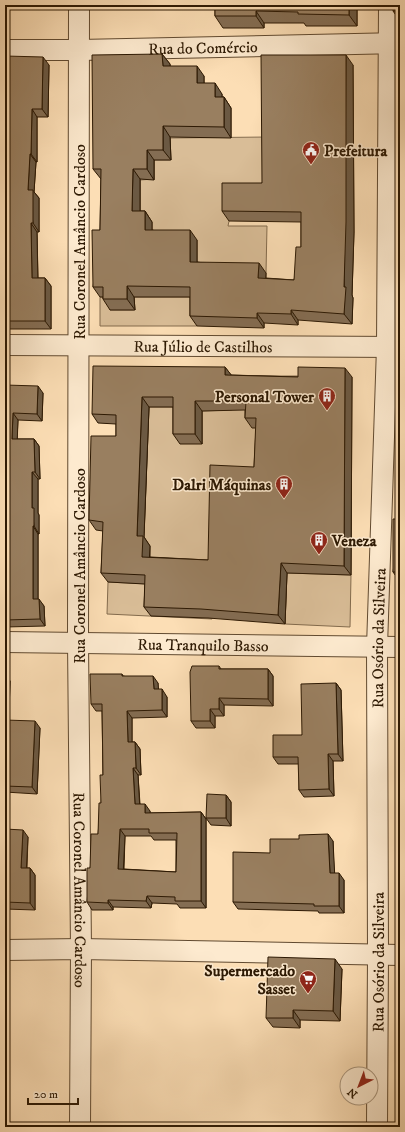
<svg xmlns="http://www.w3.org/2000/svg" width="405" height="1132" viewBox="0 0 405 1132" font-family="'IM FELL DW Pica',serif">
  <style>
    .green { fill: #d9bd97; stroke: #836b4d }
    .lines { fill: none; stroke-linecap: round; stroke-linejoin: round }
    .minor-casing { stroke: #614a30; stroke-width: 22 }
    .minor { stroke: #fdeacf; stroke-width: 20 }
    .wall { fill: #846d53; stroke: #2d1903; fill-rule: evenodd }
    .shaded-wall { fill: #6b5943; stroke: #2d1903 }
    .building { fill: #997f60; stroke: #2d1903; fill-rule: evenodd }
    .labels { text-anchor: middle; stroke-width: 3; stroke-linejoin: round; paint-order: stroke }
    .street-label { font-size: 16px; fill: #2d1903; stroke: #fdeacf }
    .poi-label { font-size: 16px; font-weight: bold; fill: #2d1903; stroke: #fdeacf; text-anchor: end }
  </style>
  <rect width="100%" height="100%" fill="#fcdeb5"/>
  <filter id="stains"><feTurbulence type="fractalNoise" baseFrequency=".005" numOctaves="4"/><feColorMatrix values="0 0 0 0 .2 0 0 0 0 .09 0 0 0 0 .02 0 0 0 .5 -.17"/></filter>
  <radialGradient id="worn" r=".72"><stop offset=".6" stop-color="#630" stop-opacity="0"/><stop offset="1" stop-color="#630" stop-opacity=".3"/></radialGradient>
  <path class="green" d="M 269,137 L 269,194 L 229,221 L 228,226 L 267,226 L 266,273 L 197,272 L 152,240 L 140,222 L 140,180 L 154,179 L 154,160 L 170,160 L 170,138 Z
    M 100,297 L 110,297 L 110,310 L 134,310 L 134,297 L 197,297 L 197,326 L 100,326 Z
    M 232,376 L 305,376 L 263,428 L 262,452 L 212,619 L 107,614 L 108,582 L 148,584 L 109,544 L 144,533 L 149,407 L 180,407 L 202,444 L 202,411 L 232,410 Z
    M 287,573 L 351,575 L 350,627 L 285,624 Z"/>
  <g class="lines">
    <g class="minor-casing">
      <g id="minor">
        <path id="s1" d="M 79,5 L 78,642 L 81,949 L 80,1127"/>
        <path id="s2" d="M 5,50 L 79,50 L 400,43"/>
        <path id="s3" d="M 5,345 L 400,347"/>
        <path id="s4" d="M 5,642 L 400,647"/>
        <path d="M 5,950 L 81,949 L 400,955"/>
        <path id="s5" d="M 377,1127 L 378,955 L 377,647 L 387,347 L 389,5"/>
      </g>
    </g>
    <use href="#minor" class="minor"/>
  </g>
  <path class="wall" d="M 154,5 L 172,5 L 172,6 Z
    M 215,5 L 357,5 L 357,26 L 306,26 L 304,23 L 264,23 L 264,28 L 223,28 L 215,16 Z
    M 400,5 L 400,21 L 393,11 Z
    M 162,54 L 170,64 L 170,66 L 204,76 L 204,83 L 222,94 L 222,97 L 224,97 L 231,108 L 231,138 L 170,137 L 171,160 L 154,160 L 154,180 L 140,179 L 140,211 L 145,211 L 152,222 L 152,230 L 197,240 L 197,262 L 266,273 L 266,278 L 294,280 L 301,247 L 301,222 L 229,221 L 222,211 L 262,183 L 353,65 L 354,232 L 352,295 L 353,298 L 352,324 L 298,320 L 298,325 L 264,323 L 264,328 L 197,326 L 190,316 L 190,297 L 134,297 L 135,310 L 110,310 L 103,299 L 103,297 L 100,297 L 93,287 L 100,230 L 101,179 L 93,169 Z
    M 5,56 L 49,65 L 48,117 L 37,117 L 37,162 L 36,162 L 34,192 L 39,198 L 39,232 L 37,232 L 38,278 L 45,278 L 51,286 L 51,329 L 5,329 Z
    M 225,367 L 231,375 L 298,377 L 352,377 L 351,575 L 287,573 L 285,624 L 208,618 L 151,616 L 144,607 L 145,584 L 108,582 L 101,573 L 103,531 L 96,530 L 89,520 L 116,436 L 116,424 L 98,423 L 92,414 ZM 149,407 L 173,407 L 173,434 L 180,444 L 202,444 L 202,411 L 245,410 L 245,418 L 252,428 L 256,428 L 254,467 L 208,560 L 150,557 L 150,546 L 144,537 Z
    M 5,385 L 43,393 L 42,421 L 18,420 L 17,439 L 34,439 L 39,446 L 40,479 L 38,479 L 38,513 L 39,515 L 39,534 L 38,534 L 38,599 L 44,606 L 45,626 L 5,627 Z
    M 400,519 L 400,579 L 398,579 L 393,572 Z
    M 219,666 L 221,669 L 268,669 L 273,676 L 273,706 L 224,705 L 224,716 L 215,716 L 215,728 L 196,728 L 191,721 Z
    M 5,674 L 10,681 L 9,713 L 5,713 Z
    M 122,674 L 123,676 L 158,683 L 158,689 L 167,697 L 167,717 L 132,718 L 132,742 L 135,742 L 140,749 L 141,775 L 138,775 L 140,804 L 150,811 L 150,813 L 201,812 L 206,819 L 206,908 L 180,908 L 177,904 L 152,903 L 151,908 L 113,907 L 113,910 L 92,910 L 87,902 L 90,868 L 98,834 L 101,803 L 103,775 L 102,711 L 96,711 L 91,704 ZM 125,836 L 151,836 L 154,840 L 176,840 L 176,872 L 124,869 Z
    M 336,683 L 341,690 L 343,761 L 333,761 L 334,796 L 304,797 L 299,790 L 299,764 L 278,764 L 273,757 L 302,735 Z
    M 400,707 L 400,766 L 397,762 Z
    M 5,720 L 40,728 L 37,794 L 5,792 Z
    M 226,795 L 231,802 L 231,826 L 211,825 L 206,818 Z
    M 5,829 L 28,837 L 27,868 L 30,868 L 35,875 L 35,910 L 5,909 Z
    M 333,841 L 334,873 L 344,880 L 344,913 L 319,913 L 318,911 L 238,909 L 233,902 L 270,853 Z
    M 342,969 L 340,1021 L 300,1020 L 300,1028 L 273,1027 L 266,1018 Z"/>
  <path class="shaded-wall" d="M 349,5 L 357,5 L 357,26 L 349,15 Z
    M 256,11 L 264,23 L 264,28 L 256,16 Z
    M 162,54 L 170,64 L 170,76 L 163,66 Z
    M 346,55 L 353,65 L 354,232 L 352,295 L 353,298 L 352,324 L 344,314 Z
    M 43,57 L 49,65 L 48,117 L 42,109 Z
    M 197,66 L 204,76 L 204,93 L 197,83 Z
    M 215,83 L 222,94 L 222,107 L 215,97 Z
    M 224,97 L 231,108 L 231,138 L 224,127 Z
    M 32,109 L 37,117 L 37,162 L 31,154 Z
    M 163,126 L 170,137 L 171,160 L 163,150 Z
    M 147,150 L 154,160 L 154,180 L 147,169 Z
    M 30,154 L 36,162 L 34,192 L 39,198 L 39,232 L 33,223 L 28,190 Z
    M 133,169 L 140,179 L 140,222 L 132,211 Z
    M 145,211 L 152,222 L 152,240 L 145,230 Z
    M 31,223 L 37,232 L 38,286 L 32,278 Z
    M 190,230 L 197,240 L 197,272 L 190,262 Z
    M 259,263 L 266,273 L 265,288 L 258,278 Z
    M 45,278 L 51,286 L 51,329 L 45,321 Z
    M 127,286 L 134,297 L 135,310 L 127,299 Z
    M 291,310 L 298,320 L 298,325 L 291,314 Z
    M 257,313 L 264,323 L 264,328 L 257,318 Z
    M 225,367 L 232,376 L 225,375 Z
    M 345,368 L 352,377 L 351,575 L 344,566 Z
    M 38,386 L 43,393 L 42,421 L 37,414 Z
    M 142,397 L 149,407 L 144,537 L 150,546 L 149,566 L 142,557 L 137,536 Z
    M 195,401 L 202,411 L 202,444 L 195,434 Z
    M 13,413 L 18,420 L 17,446 L 12,439 Z
    M 34,439 L 39,446 L 40,479 L 35,472 Z
    M 32,472 L 38,479 L 38,513 L 39,515 L 39,534 L 34,526 L 32,508 Z
    M 33,526 L 38,534 L 38,606 L 33,599 Z
    M 281,563 L 287,573 L 285,624 L 278,615 Z
    M 39,599 L 44,606 L 45,626 L 40,619 Z
    M 268,669 L 273,676 L 273,706 L 268,699 Z
    M 5,674 L 10,681 L 9,713 L 5,707 Z
    M 153,676 L 158,683 L 159,696 L 154,689 Z
    M 336,683 L 341,690 L 343,761 L 338,754 Z
    M 162,689 L 167,697 L 167,717 L 162,710 Z
    M 219,698 L 224,705 L 224,716 L 219,709 Z
    M 210,709 L 215,716 L 215,728 L 210,721 Z
    M 127,711 L 132,718 L 132,749 L 128,742 Z
    M 35,721 L 40,728 L 37,794 L 32,787 Z
    M 135,742 L 140,749 L 141,775 L 136,768 Z
    M 328,754 L 333,761 L 334,796 L 329,789 Z
    M 133,768 L 138,775 L 140,811 L 135,804 Z
    M 226,795 L 231,802 L 231,826 L 226,818 Z
    M 145,804 L 150,811 L 150,820 L 145,813 Z
    M 201,812 L 206,819 L 206,908 L 201,901 Z
    M 120,829 L 125,836 L 123,876 L 118,869 Z
    M 23,830 L 28,837 L 26,875 L 21,868 Z
    M 328,834 L 333,841 L 335,880 L 330,873 Z
    M 30,868 L 35,875 L 35,910 L 30,903 Z
    M 339,873 L 344,880 L 344,913 L 339,906 Z
    M 147,896 L 152,903 L 151,908 L 146,901 Z
    M 108,900 L 113,907 L 113,910 L 108,903 Z
    M 335,959 L 342,969 L 340,1021 L 333,1011 Z
    M 293,1010 L 300,1020 L 300,1028 L 293,1018 Z"/>
  <path class="building" d="M 215,5 L 349,5 L 349,15 L 298,14 L 298,12 L 256,11 L 256,16 L 215,16 Z
    M 393,5 L 400,5 L 400,11 L 393,11 Z
    M 162,54 L 163,66 L 197,66 L 197,83 L 215,83 L 215,97 L 224,97 L 224,127 L 163,126 L 163,150 L 147,150 L 147,169 L 133,169 L 132,211 L 145,211 L 145,230 L 190,230 L 190,262 L 259,263 L 258,278 L 294,280 L 296,247 L 301,247 L 301,212 L 222,211 L 222,183 L 262,183 L 261,55 L 346,55 L 346,222 L 344,287 L 346,287 L 344,314 L 291,310 L 291,314 L 257,313 L 257,318 L 190,316 L 190,287 L 127,286 L 127,299 L 103,299 L 103,287 L 93,287 L 92,230 L 100,230 L 101,169 L 93,169 L 92,55 Z
    M 5,56 L 43,57 L 42,109 L 32,109 L 31,154 L 30,154 L 28,190 L 33,190 L 33,223 L 31,223 L 32,278 L 45,278 L 45,321 L 5,321 Z
    M 399,59 L 400,59 L 400,100 Z
    M 398,119 L 400,119 L 400,207 L 398,207 Z
    M 93,366 L 225,367 L 225,375 L 298,377 L 298,367 L 345,368 L 344,566 L 281,563 L 278,615 L 201,609 L 144,607 L 145,575 L 101,573 L 103,522 L 89,520 L 91,436 L 116,436 L 116,415 L 92,414 ZM 142,397 L 173,397 L 173,434 L 195,434 L 195,401 L 246,401 L 245,418 L 256,418 L 254,467 L 210,465 L 208,560 L 142,557 L 143,536 L 137,536 Z
    M 5,385 L 38,386 L 37,414 L 13,413 L 12,439 L 34,439 L 35,472 L 32,472 L 32,508 L 34,508 L 34,526 L 33,526 L 33,599 L 39,599 L 40,619 L 5,620 Z
    M 393,519 L 400,519 L 400,575 L 400,572 L 393,572 Z
    M 192,666 L 219,666 L 219,669 L 268,669 L 268,699 L 219,698 L 219,709 L 210,709 L 210,721 L 191,721 L 190,672 Z
    M 90,674 L 122,674 L 122,676 L 153,676 L 154,689 L 162,689 L 162,710 L 127,711 L 128,742 L 135,742 L 136,768 L 133,768 L 135,804 L 145,804 L 145,813 L 201,812 L 201,901 L 175,901 L 175,897 L 147,896 L 146,901 L 108,900 L 108,903 L 87,902 L 87,868 L 90,868 L 91,834 L 98,834 L 99,803 L 101,803 L 100,775 L 103,775 L 102,704 L 91,704 ZM 120,829 L 149,829 L 149,833 L 177,833 L 176,872 L 118,869 Z
    M 336,683 L 338,754 L 328,754 L 329,789 L 299,790 L 298,757 L 273,757 L 273,735 L 302,735 L 301,684 Z
    M 399,707 L 400,707 L 400,762 L 397,762 Z
    M 5,720 L 35,721 L 32,787 L 5,786 Z
    M 207,794 L 226,795 L 226,818 L 206,818 Z
    M 5,829 L 23,830 L 21,868 L 30,868 L 30,903 L 5,902 Z
    M 328,834 L 330,873 L 339,873 L 339,906 L 314,906 L 314,904 L 233,902 L 233,852 L 270,853 L 270,839 L 299,839 L 299,835 Z
    M 268,957 L 335,959 L 333,1011 L 293,1010 L 293,1018 L 266,1018 Z"/>
  <defs>
    <g id="civic-pin" transform="scale(0.9)"><path d="M0 17L-7.5 6A9.5 9.5 0 1 1 7.5 6Z" fill="#8f2418" stroke="#fdeacf"/><path d="M-.6-6.5H3V-4.5H.6V-3L4-1V1h2V6H-6V1h2V-1L-.6-3ZM-1.2 2.5V6h2.4V2.5Z" fill="#fff"/></g>
    <g id="building-pin" transform="scale(0.9)"><path d="M0 17L-7.5 6A9.5 9.5 0 1 1 7.5 6Z" fill="#8f2418" stroke="#fdeacf"/><path d="M-4-6H4V6H1V3H-1V6H-4ZM-2.5-4.3h1.7v1.8h-1.7ZM.8-4.3h1.7v1.8H.8ZM-2.5-1h1.7V.8h-1.7ZM.8-1h1.7V.8H.8Z" fill="#fff"/></g>
    <g id="supermarket-pin" transform="scale(0.9)"><path d="M0 17L-7.5 6A9.5 9.5 0 1 1 7.5 6Z" fill="#8f2418" stroke="#fdeacf"/><path d="M-6-5.5h2.5l.6 2H6L4.5 2H-2.5L-4.4-4H-6ZM-1.5 3.2a1.3 1.3 0 1 0 .1 0ZM3 3.2a1.3 1.3 0 1 0 .1 0Z" fill="#fff"/></g>
  </defs>
  <g fill-rule="evenodd">
    <use href="#civic-pin" x="311" y="150"/>
    <use href="#building-pin" x="327" y="396"/>
    <use href="#building-pin" x="284" y="484"/>
    <use href="#building-pin" x="319" y="540"/>
    <use href="#supermarket-pin" x="308" y="979"/>
  </g>
  <g class="labels">
    <g class="street-label">
      <text dy="6" stroke="none"><textPath href="#s2" startOffset="198">Rua do Comércio</textPath></text>
      <text transform="translate(79 242) rotate(-90)" y="6">Rua Coronel Amâncio Cardoso</text>
      <text dy="6" stroke="none"><textPath href="#s3" startOffset="198">Rua Júlio de Castilhos</textPath></text>
      <text transform="translate(79 566) rotate(-90)" y="6">Rua Coronel Amâncio Cardoso</text>
      <text dy="6" stroke="none"><textPath href="#s5" startOffset="489">Rua Osório da Silveira</textPath></text>
      <text dy="6" stroke="none"><textPath href="#s4" startOffset="198">Rua Tranquilo Basso</textPath></text>
      <text dy="6" stroke="none"><textPath href="#s1" startOffset="885">Rua Coronel Amâncio Cardoso</textPath></text>
      <text dy="6" stroke="none"><textPath href="#s5" startOffset="165">Rua Osório da Silveira</textPath></text>
    </g>
    <g class="poi-label">
      <text x="324" y="156" text-anchor="start">Prefeitura</text>
      <text x="314" y="402">Personal Tower</text>
      <text x="271" y="490">Dalri Máquinas</text>
      <text x="332" y="546" text-anchor="start">Veneza</text>
      <text x="295" y="976">Supermercado<tspan x="295" dy="18">Sasset</tspan></text>
    </g>
  </g>
  <rect width="405" height="1132" fill="none" stroke="#fcdeb5" stroke-width="20"/>
  <rect x="6" y="6" width="393" height="1120" fill="none" stroke="#2d1903" stroke-width="2"/>
  <rect x="10" y="10" width="385" height="1112" fill="none" stroke="#2d1903"/>
  <g transform="translate(359 1086) rotate(222)"><circle r="19" fill="#fdeacf" stroke="#aa967d"/>
  <path d="M0-3L7 15L0 10L-7 15Z" fill="#8f2418"/>
  <text y="-6" font-size="11" font-weight="bold" text-anchor="middle" fill="#2d1903">N</text>
  </g>
  <path d="M28 1098v6h50v-6" fill="none" stroke="#2d1903" stroke-width="2"/>
  <text x="34" y="1098" font-size="12" fill="#2d1903" stroke="#fdeacf" stroke-width="3" paint-order="stroke">20 m</text>
  <rect width="100%" height="100%" filter="url(#stains)"/>
  <rect width="100%" height="100%" fill="url(#worn)"/>
</svg>
